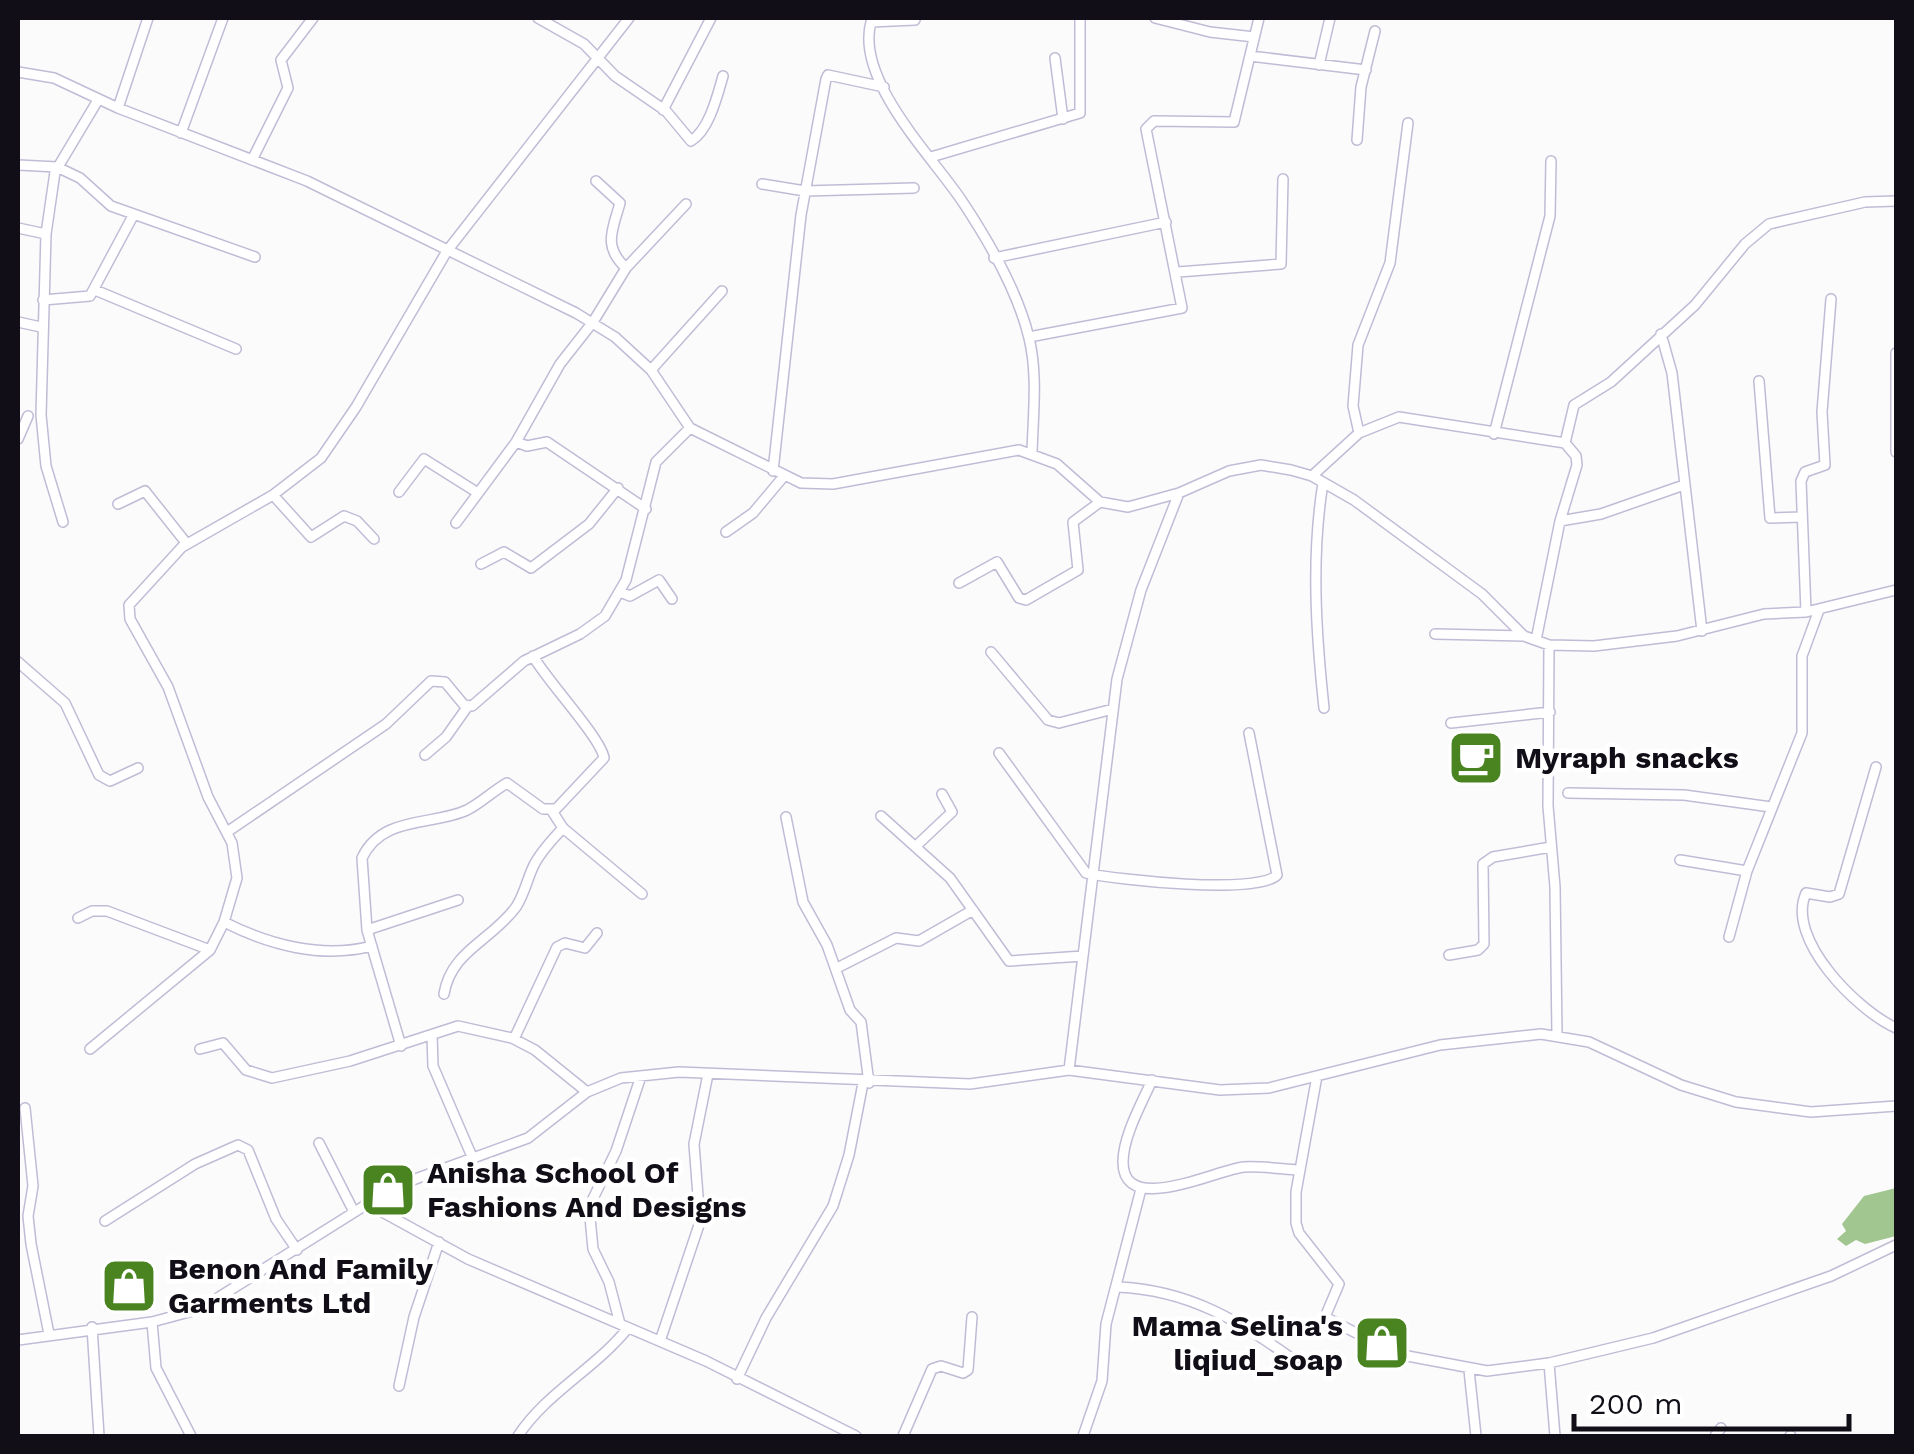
<svg xmlns="http://www.w3.org/2000/svg" width="1914" height="1454" viewBox="0 0 1914 1454" font-family="'Work Sans',sans-serif">
  <style>
    .forest { fill: #a2c690 }
    .lines { fill: none; stroke-linecap: round; stroke-linejoin: round }
    .minor-casing { stroke: #c2bbd6; stroke-width: 12 }
    .minor { stroke: #fff; stroke-width: 9 }
    .labels { text-anchor: middle; stroke-width: 9; stroke-linejoin: round; paint-order: stroke }
    .poi-label { font-size: 30px; font-weight: bold; fill: #110e17; stroke: #fff; text-anchor: start }
  </style>
  <rect width="100%" height="100%" fill="#fbfbfb"/>
  <path class="forest" d="M 1896,1188 L 1896,1236 L 1865,1244 L 1856,1240 L 1846,1246 L 1837,1239 L 1846,1231 L 1842,1224 L 1864,1196 Z"/>
  <g class="lines">
    <g class="minor-casing">
      <path id="minor" d="M 538,18 L 584,44 L 615,76 L 666,111 L 691,141 C 709,130 717,97 723,76
        M 1155,18 L 1210,32 L 1254,37
        M 915,20 L 871,22 C 855,80 932,156 962,201 C 988,240 1018,292 1029,338 C 1038,375 1033,415 1032,453
        M 1250,56 L 1366,70
        M 1055,58 L 1063,119
        M 1319,65 L 1330,18
        M 18,72 L 54,78 L 118,108 L 307,181 L 576,313 L 615,337 L 651,370 L 690,428 L 801,483 L 833,484 L 1019,450 L 1057,464 L 1100,502 L 1128,507 L 1179,493 L 1229,471 L 1261,465 L 1291,470 L 1312,476 L 1354,500 L 1482,594 L 1524,636 L 1549,645 L 1594,646 L 1677,636 L 1764,614 L 1806,612 L 1896,590
        M 118,108 L 148,18
        M 663,110 L 711,18
        M 181,133 L 223,18
        M 1357,140 L 1361,87 L 1375,31
        M 931,157 L 1080,113 L 1080,18
        M 252,160 L 288,88 L 281,60 L 313,18
        M 18,165 L 57,167 L 80,178 L 111,206 L 255,257
        M 596,181 L 620,203 C 613,229 602,246 626,268
        M 762,184 L 805,191 L 914,188
        M 18,228 L 46,234
        M 994,258 L 1166,222
        M 1178,272 L 1281,264 L 1283,179
        M 95,290 L 236,349
        M 43,300 L 90,296 L 134,214
        M 18,322 L 41,327
        M 1661,334 L 1672,373 L 1702,631
        M 1029,337 L 1182,308 L 1146,129 L 1154,121 L 1234,122 L 1259,18
        M 1896,353 L 1896,452
        M 651,370 L 722,291
        M 1759,381 L 1770,518 L 1802,517
        M 1359,433 L 1353,406 L 1358,345 L 1390,263 L 1408,123
        M 1494,434 L 1550,216 L 1551,161
        M 18,439 L 28,416
        M 516,442 L 527,446 L 547,442 L 646,509
        M 1565,443 L 1574,405 L 1611,382 L 1695,305 L 1745,244 L 1769,224 L 1865,202 L 1896,201
        M 773,471 L 801,215 L 826,79 L 828,75 L 884,87
        M 1312,476 L 1359,433 L 1399,417 L 1565,443 L 1576,456 L 1577,465 L 1560,521 L 1536,640
        M 1323,483 C 1311,557 1316,633 1324,708
        M 399,492 L 424,459 L 478,493
        M 273,495 L 311,537 L 344,516 L 357,521 L 374,539
        M 118,504 L 145,491 L 187,544
        M 1560,521 L 1601,514 L 1684,485
        M 63,522 L 46,466 L 41,415 L 46,234 L 55,172 L 98,100
        M 456,523 L 516,442 L 560,364 L 593,322 L 626,268 L 686,204
        M 726,532 L 753,513 L 784,476
        M 481,564 L 504,552 L 531,568 L 589,524 L 618,488
        M 959,583 L 997,562 L 1019,598 L 1026,600 L 1078,570 L 1073,522 L 1100,502
        M 620,592 L 630,596 L 659,580 L 672,599
        M 1806,612 L 1801,481 L 1805,472 L 1825,465 L 1822,412 L 1831,299
        M 1435,634 L 1524,636
        M 1549,645 L 1548,806 L 1555,887 L 1557,1035
        M 991,652 L 1048,720 L 1059,723 L 1113,709
        M 18,662 L 65,703 L 99,775 L 110,781 L 138,768
        M 1451,723 L 1550,712
        M 999,753 L 1086,873 C 1117,880 1258,895 1277,875 L 1249,733
        M 425,755 L 446,737 L 468,706
        M 1876,767 L 1839,894 L 1830,897 L 1806,893 C 1785,939 1858,1011 1896,1028
        M 1568,793 L 1684,795 L 1771,807
        M 552,811 L 563,828 L 642,894
        M 881,816 L 950,878 L 1009,961 L 1083,956
        M 786,817 L 803,902 L 827,945 L 850,1010 L 861,1022 L 869,1083
        M 227,832 L 386,724 L 431,681 L 445,682 L 464,705 L 472,706 L 524,661 L 580,634 L 605,616 L 626,580 L 656,462 L 690,428
        M 916,846 L 952,812 L 942,794
        M 1680,860 L 1747,871
        M 78,918 L 92,911 L 107,911 L 210,950
        M 224,922 C 269,945 322,959 372,946
        M 367,930 L 458,900
        M 1729,937 L 1747,871 L 1802,733 L 1802,656 L 1819,610
        M 1449,955 L 1478,950 L 1484,944 L 1483,864 L 1493,857 L 1551,847
        M 837,968 L 896,938 L 919,941 L 973,910
        M 444,994 C 451,951 491,941 516,907 C 525,893 527,879 534,865 C 541,851 553,839 563,828
        M 432,1035 L 433,1066 L 473,1159
        M 514,1039 L 557,947 L 565,943 L 585,948 L 597,933
        M 401,1046 L 367,930 L 362,858 C 382,815 433,826 467,810 C 481,803 493,791 507,783 L 543,809 L 556,809 L 604,758 C 601,738 547,681 533,656
        M 90,1049 L 210,950 L 224,922 L 237,878 L 232,843 L 208,797 L 168,687 L 130,619 L 129,605 L 182,547 L 273,495 L 321,458 L 356,407 L 447,251 L 629,18
        M 200,1049 L 223,1043 L 246,1070 L 272,1078 L 350,1061 L 458,1026 L 512,1038 L 535,1050 L 587,1092
        M 1069,1070 L 1117,679 L 1141,590 L 1179,493
        M 1317,1076 L 1296,1192 L 1296,1223 L 1299,1233 L 1339,1284 L 1325,1317 L 1397,1354 L 1487,1371 L 1549,1363 L 1653,1338 L 1831,1276 L 1896,1245
        M 1152,1080 C 1142,1103 1123,1136 1123,1162 C 1123,1217 1215,1170 1244,1167 C 1262,1166 1282,1169 1299,1170
        M 25,1108 L 33,1186 L 28,1216 L 31,1244 L 49,1334
        M 319,1143 L 353,1210
        M 366,1203 L 468,1259 L 706,1361 L 856,1436
        M 105,1221 L 195,1164 L 238,1145 L 248,1150 L 276,1219 L 297,1250
        M 1118,1287 C 1188,1290 1238,1320 1294,1360
        M 152,1322 L 156,1368 L 191,1436
        M 620,1324 L 609,1282 L 593,1249 L 589,1207 L 616,1151 L 641,1076
        M 92,1327 L 99,1436
        M 18,1340 L 152,1322 L 200,1309 L 396,1186 L 528,1138 L 587,1092 L 621,1078 L 679,1072 L 970,1084 L 1069,1070 L 1220,1090 L 1269,1088 L 1440,1045 L 1541,1034 L 1589,1042 L 1681,1085 L 1736,1102 L 1811,1112 L 1896,1106
        M 660,1341 L 700,1222 L 694,1144 L 708,1074
        M 1549,1363 L 1555,1436
        M 1469,1370 L 1476,1436
        M 737,1379 L 766,1318 L 833,1206 L 849,1155 L 863,1083
        M 399,1386 L 414,1317 L 439,1242
        M 518,1436 C 546,1393 596,1368 628,1328
        M 903,1436 L 932,1369 L 941,1366 L 963,1373 L 968,1370 L 972,1317
        M 1083,1436 L 1102,1381 L 1106,1324 L 1141,1189
        M 1715,1436 L 1721,1428
        M 1790,1436 L 1791,1436"/>
    </g>
    <use href="#minor" class="minor"/>
  </g>
  <defs>
    <g id="cafe-square" transform="scale(2.875)"><rect x="-9" y="-9" width="18" height="18" rx="4" fill="#4a8420" stroke="#fff"/><path d="M-5.5-4.5H6V0H3Q3 3.5 0 3.5H-2.5Q-5.5 3.5-5.5 0ZM3-3.2v2h1.7v-2ZM-6 4.5H4V6H-6Z" fill="#fff"/></g>
    <g id="shop-square" transform="scale(2.875)"><rect x="-9" y="-9" width="18" height="18" rx="4" fill="#4a8420" stroke="#fff"/><path d="M-5-2.5h2.3a2.7 3.5 0 0 1 5.4 0H5L5.5 6h-11ZM-1.5-2.5h3a1.5 2.3 0 0 0-3 0Z" fill="#fff"/></g>
  </defs>
  <g fill-rule="evenodd">
    <use href="#cafe-square" x="1476" y="758"/>
    <use href="#shop-square" x="388" y="1190"/>
    <use href="#shop-square" x="129" y="1286"/>
    <use href="#shop-square" x="1382" y="1343"/>
  </g>
  <g class="labels">
    <g class="poi-label">
      <text x="1515" y="768">Myraph snacks</text>
      <text x="427" y="1183">Anisha School Of<tspan x="427" dy="34">Fashions And Designs</tspan></text>
      <text x="168" y="1279">Benon And Family<tspan x="168" dy="34">Garments Ltd</tspan></text>
      <text x="1343" y="1336" text-anchor="end">Mama Selina's<tspan x="1343" dy="34">liqiud_soap</tspan></text>
    </g>
  </g>
  <rect width="1914" height="1454" fill="none" stroke="#110e17" stroke-width="40"/>
  <path d="M1574 1414v15h275v-15" fill="none" stroke="#110e17" stroke-width="5"/>
  <text x="1589" y="1414" font-size="30" fill="#110e17" stroke="#ffffff" stroke-width="8" paint-order="stroke">200 m</text>
</svg>
